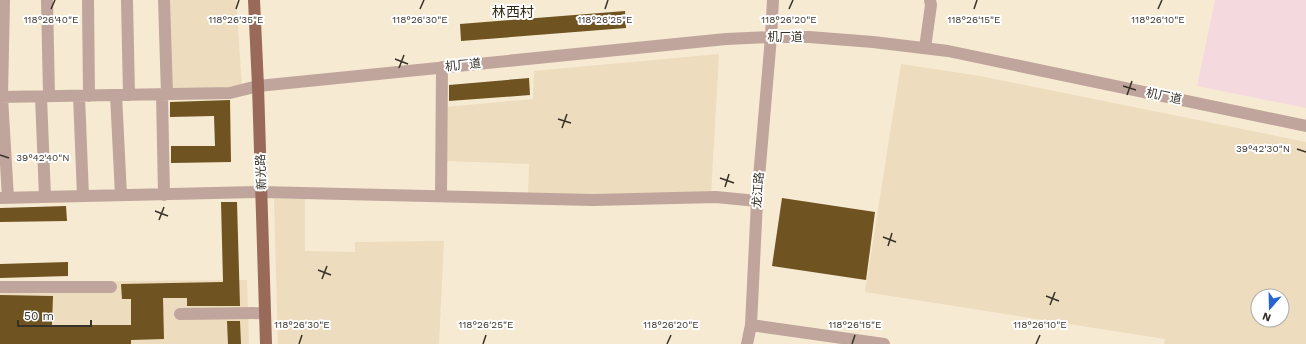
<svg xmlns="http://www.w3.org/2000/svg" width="1306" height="344" viewBox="0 0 1306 344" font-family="'Work Sans','Noto Sans SC',sans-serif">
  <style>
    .built { fill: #eddcbd; fill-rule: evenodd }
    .industrial { fill: #f4dade }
    .building { fill: #6f5321 }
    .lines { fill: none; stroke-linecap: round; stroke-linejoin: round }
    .minor { stroke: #c0a59c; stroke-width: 12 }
    .major { stroke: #996a5a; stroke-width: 12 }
    .ticks { fill: none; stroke: #373229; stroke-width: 1.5 }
    .labels { text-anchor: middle; stroke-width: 4; stroke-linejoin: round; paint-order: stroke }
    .street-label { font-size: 12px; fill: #373229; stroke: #fff }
    .quarter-label { font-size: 14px; fill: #332915; stroke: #fff }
    .ticks-label { font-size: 10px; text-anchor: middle; fill: #373229; stroke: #fff; stroke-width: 4; stroke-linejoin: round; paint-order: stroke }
  </style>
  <rect width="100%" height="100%" fill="#f7ead2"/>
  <path class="built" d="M 164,0 L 236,0 L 242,87 L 166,89 Z
    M 719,54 L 711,195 L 528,194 L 529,164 L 445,161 L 445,107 L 533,99 L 534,71 Z
    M 901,64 L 980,76 L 1306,142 L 1306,344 L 1164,344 L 1165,339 L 865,292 ZM 1258,296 L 1282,296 L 1282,320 L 1258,320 Z
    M 274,199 L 305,199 L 305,251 L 355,252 L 355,242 L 444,241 L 439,344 L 278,344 Z
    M 247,280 L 249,344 L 0,344 L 0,282 Z"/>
  <path class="industrial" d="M 1215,0 L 1306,0 L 1306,108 L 1197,86 Z"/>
  <path class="building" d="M 625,11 L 626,28 L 461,41 L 460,24 Z
    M 529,78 L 530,95 L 449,101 L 449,85 Z
    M 230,100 L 231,162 L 171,163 L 171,146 L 215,146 L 214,116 L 170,117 L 170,102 Z
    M 782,198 L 875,212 L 866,280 L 772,266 Z
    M 221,202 L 237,202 L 240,306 L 187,306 L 187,298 L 163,298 L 164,339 L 131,340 L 131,344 L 0,344 L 0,295 L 53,296 L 52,325 L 131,325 L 131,299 L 122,299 L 121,284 L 223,282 Z
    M 66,206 L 67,221 L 0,222 L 0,208 Z
    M 68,262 L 68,276 L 0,278 L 0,264 Z
    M 227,321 L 240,321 L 241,344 L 228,344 Z"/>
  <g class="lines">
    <path class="minor" d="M 4,0 L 2,97 L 8,198
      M 47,0 L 49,96
      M 88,0 L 89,96
      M 127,0 L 129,95
      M 164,0 L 167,94
      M 925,48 L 931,5 L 930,0
      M 162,94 L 164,195
      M 116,95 L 121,195
      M 79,96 L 83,196
      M 0,97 L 230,93 L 258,86 L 726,39 L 771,37 L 809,37 L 873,42 L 948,51 L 1306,126
      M 41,97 L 45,197
      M 441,196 L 442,67
      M 0,198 L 261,192 L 593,200 L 716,197 L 757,201
      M 0,287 L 111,287
      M 180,314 L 265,313
      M 751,325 L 884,344
      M 747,344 L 751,325 L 757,201 L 771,37 L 773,0"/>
    <path class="major" d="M 254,0 L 258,86 L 266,344"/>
  </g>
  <path class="ticks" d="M 51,9 L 55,0M 236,9 L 239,0M 420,9 L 424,0M 605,9 L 608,0M 789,9 L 793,0M 974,9 L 977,0M 1158,9 L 1162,0M 395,59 L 408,64M 399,68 L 404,55M 1123,86 L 1136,90M 1127,95 L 1132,81M 558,119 L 571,123M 562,128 L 567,114M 1297,149 L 1306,152M 0,155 L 9,158M 720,178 L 734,183M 725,187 L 729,174M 155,211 L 168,216M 159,220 L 164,207M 883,237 L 896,242M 888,246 L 892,233M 318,270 L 331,275M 322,279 L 327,266M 1046,296 L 1059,301M 1050,305 L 1055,292M 299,344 L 302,335M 483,344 L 486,335M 667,344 L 671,335M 852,344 L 855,335M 1036,344 L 1040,335"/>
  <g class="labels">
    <g class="street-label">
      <text x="785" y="41">机厂道</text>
      <text transform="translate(463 65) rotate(-6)" y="4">机厂道</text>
      <text transform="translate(1164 96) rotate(12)" y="4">机厂道</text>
      <text transform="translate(261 172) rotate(-92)" y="4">新光路</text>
      <text transform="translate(758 190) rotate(-86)" y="4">龙江路</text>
    </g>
    <g class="quarter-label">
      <text x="513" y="17">林西村</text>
    </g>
  </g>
  <g class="ticks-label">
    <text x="51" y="23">118°26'40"E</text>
    <text x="236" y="23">118°26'35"E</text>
    <text x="420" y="23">118°26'30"E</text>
    <text x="605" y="23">118°26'25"E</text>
    <text x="789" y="23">118°26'20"E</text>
    <text x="974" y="23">118°26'15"E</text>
    <text x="1158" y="23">118°26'10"E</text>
    <text x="1263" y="152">39°42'30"N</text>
    <text x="43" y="161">39°42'40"N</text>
    <text x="302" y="328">118°26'30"E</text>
    <text x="486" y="328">118°26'25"E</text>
    <text x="671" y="328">118°26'20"E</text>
    <text x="855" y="328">118°26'15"E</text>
    <text x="1040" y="328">118°26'10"E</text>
  </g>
  <g transform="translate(1270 308) rotate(200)"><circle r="19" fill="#ffffff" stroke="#afada9"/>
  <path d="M0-3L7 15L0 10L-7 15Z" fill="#2864d1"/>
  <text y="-6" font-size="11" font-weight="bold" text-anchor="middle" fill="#373229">N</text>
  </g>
  <path d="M18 320v6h73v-6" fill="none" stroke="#373229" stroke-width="2"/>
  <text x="24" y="320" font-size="12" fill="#373229" stroke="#ffffff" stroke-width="3" paint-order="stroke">50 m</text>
</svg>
